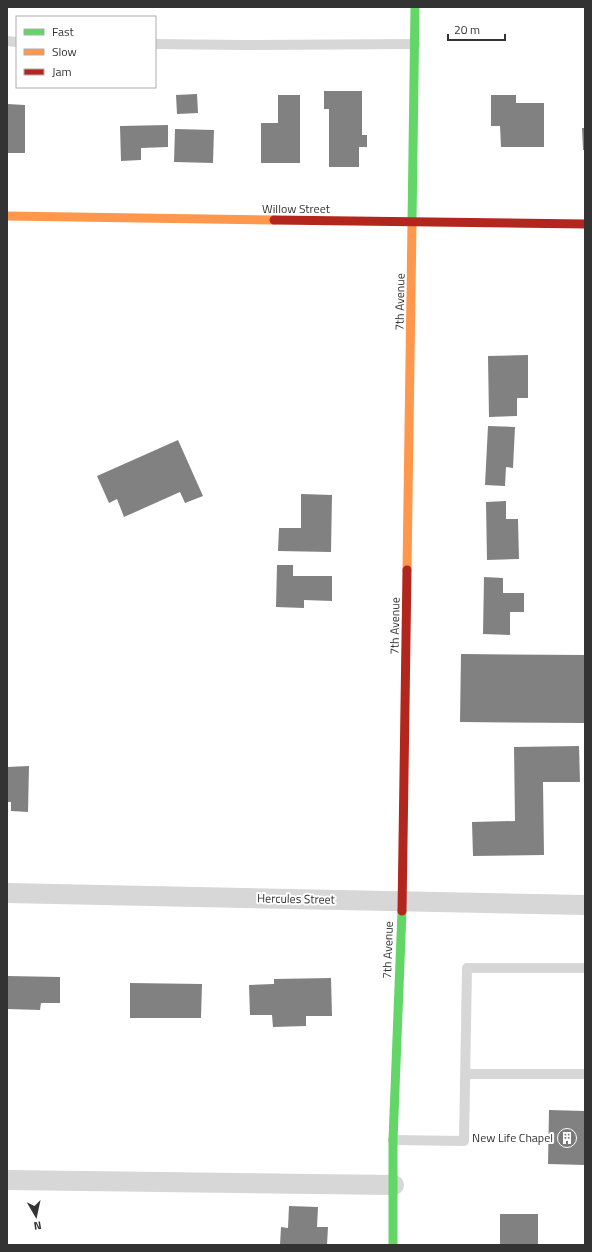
<svg xmlns="http://www.w3.org/2000/svg" width="592" height="1252" viewBox="0 0 592 1252" font-family="'Titillium Web',sans-serif">
  <style>
    .building { fill: #818181 }
    .lines { fill: none; stroke-linecap: round; stroke-linejoin: round }
    .lane { stroke: #d7d7d7; stroke-width: 10 }
    .street { stroke: #d7d7d7; stroke-width: 20 }
    .fast { stroke: #63d668; stroke-width: 9 }
    .slow { stroke: #ff974d; stroke-width: 9 }
    .jam { stroke: #b3261e; stroke-width: 9 }
    .labels { text-anchor: middle; stroke-width: 4; stroke-linejoin: round; paint-order: stroke }
    .street-label { font-size: 12px; fill: #333; stroke: #fff }
    .poi-label { font-size: 12px; fill: #333; stroke: #fff; text-anchor: end }
  </style>
  <rect width="100%" height="100%" fill="#fff"/>
  <path class="building" d="M 324,91 L 362,91 L 362,135 L 367,135 L 367,147 L 359,147 L 359,167 L 329,167 L 329,109 L 324,109 Z
    M 197,94 L 198,113 L 177,114 L 176,95 Z
    M 278,95 L 300,95 L 300,163 L 261,163 L 261,123 L 278,123 Z
    M 491,95 L 516,95 L 516,103 L 544,103 L 544,147 L 501,147 L 500,126 L 491,126 Z
    M 7,104 L 25,105 L 25,153 L 7,153 Z
    M 168,125 L 168,147 L 141,148 L 141,160 L 121,161 L 120,126 Z
    M 582,128 L 585,128 L 585,150 L 583,150 Z
    M 175,129 L 214,130 L 213,163 L 174,162 Z
    M 528,355 L 528,398 L 517,398 L 517,416 L 489,417 L 488,356 Z
    M 488,426 L 515,427 L 513,468 L 506,467 L 505,486 L 485,485 Z
    M 178,440 L 203,496 L 185,503 L 180,492 L 124,517 L 117,499 L 109,503 L 97,476 Z
    M 301,494 L 332,495 L 331,552 L 278,551 L 279,528 L 301,528 Z
    M 506,501 L 506,519 L 518,519 L 519,559 L 487,560 L 486,502 Z
    M 277,565 L 293,565 L 293,576 L 332,576 L 332,601 L 304,600 L 304,608 L 276,607 Z
    M 484,577 L 503,578 L 503,593 L 524,593 L 524,612 L 510,612 L 510,635 L 483,634 Z
    M 461,654 L 585,655 L 585,723 L 460,722 Z
    M 579,746 L 580,782 L 543,782 L 544,855 L 473,856 L 472,822 L 515,821 L 514,747 Z
    M 29,766 L 28,812 L 11,811 L 11,802 L 7,802 L 7,767 Z
    M 7,976 L 60,977 L 60,1003 L 41,1003 L 40,1010 L 7,1009 Z
    M 331,978 L 332,1016 L 306,1016 L 306,1026 L 273,1027 L 272,1015 L 250,1015 L 249,985 L 274,984 L 274,979 Z
    M 130,983 L 202,984 L 201,1018 L 130,1018 Z
    M 549,1110 L 585,1111 L 585,1165 L 548,1164 Z
    M 289,1206 L 318,1207 L 317,1227 L 328,1227 L 327,1245 L 280,1245 L 281,1227 L 288,1228 Z
    M 500,1214 L 538,1214 L 538,1244 L 500,1245 Z"/>
  <g class="lines">
    <path class="lane" d="M 7,41 L 17,42
      M 155,44 L 241,45 L 415,44
      M 466,1074 L 585,1074
      M 393,1140 L 464,1141 L 467,968 L 585,968"/>
    <path class="street" d="M 7,893 L 585,905
      M 7,1180 L 394,1185"/>
    <path class="fast" d="M 412,222 L 415,7
      M 393,1245 L 393,1140 L 402,911"/>
    <path class="slow" d="M 7,216 L 274,220
      M 407,570 L 412,222"/>
    <path class="jam" d="M 274,220 L 585,224
      M 402,911 L 407,570"/>
  </g>
  <defs>
    <g id="building-disc" transform="scale(1)"><circle r="9.5" fill="#7a7a7a" stroke="#fff"/><path d="M-4-6H4V6H1V3H-1V6H-4ZM-2.5-4.3h1.7v1.8h-1.7ZM.8-4.3h1.7v1.8H.8ZM-2.5-1h1.7V.8h-1.7ZM.8-1h1.7V.8H.8Z" fill="#fff"/></g>
  </defs>
  <g fill-rule="evenodd">
    <use href="#building-disc" x="567" y="1138"/>
  </g>
  <g class="labels">
    <g class="street-label">
      <text x="296" y="213">Willow Street</text>
      <text transform="translate(400 302) rotate(-89)" y="4">7th Avenue</text>
      <text transform="translate(395 626) rotate(-89)" y="4">7th Avenue</text>
      <text transform="translate(296 899) rotate(1)" y="4">Hercules Street</text>
      <text transform="translate(388 950) rotate(-88)" y="4">7th Avenue</text>
    </g>
    <g class="poi-label">
      <text x="553" y="1142">New Life Chapel</text>
    </g>
  </g>
  <rect width="592" height="1252" fill="none" stroke="#333333" stroke-width="16"/>
  <rect x="16" y="16" width="140" height="72" fill="#ffffff" stroke="#adadad"/>
  <rect x="24" y="29" width="20" height="6" fill="#63d668" stroke="#adadad"/>
  <text x="52" y="36" font-size="12" fill="#333333">Fast</text>
  <rect x="24" y="49" width="20" height="6" fill="#ff974d" stroke="#adadad"/>
  <text x="52" y="56" font-size="12" fill="#333333">Slow</text>
  <rect x="24" y="69" width="20" height="6" fill="#b3261e" stroke="#adadad"/>
  <text x="52" y="76" font-size="12" fill="#333333">Jam</text>
  <g transform="translate(36 1216) rotate(171)" stroke="#ffffff" stroke-width="3" paint-order="stroke">
  <path d="M0-3L7 15L0 10L-7 15Z" fill="#333333"/>
  <text y="-6" font-size="11" font-weight="bold" text-anchor="middle" fill="#333333">N</text>
  </g>
  <path d="M448 34v6h57v-6" fill="none" stroke="#333333" stroke-width="2"/>
  <text x="454" y="34" font-size="12" fill="#333333" stroke="#ffffff" stroke-width="3" paint-order="stroke">20 m</text>
</svg>
